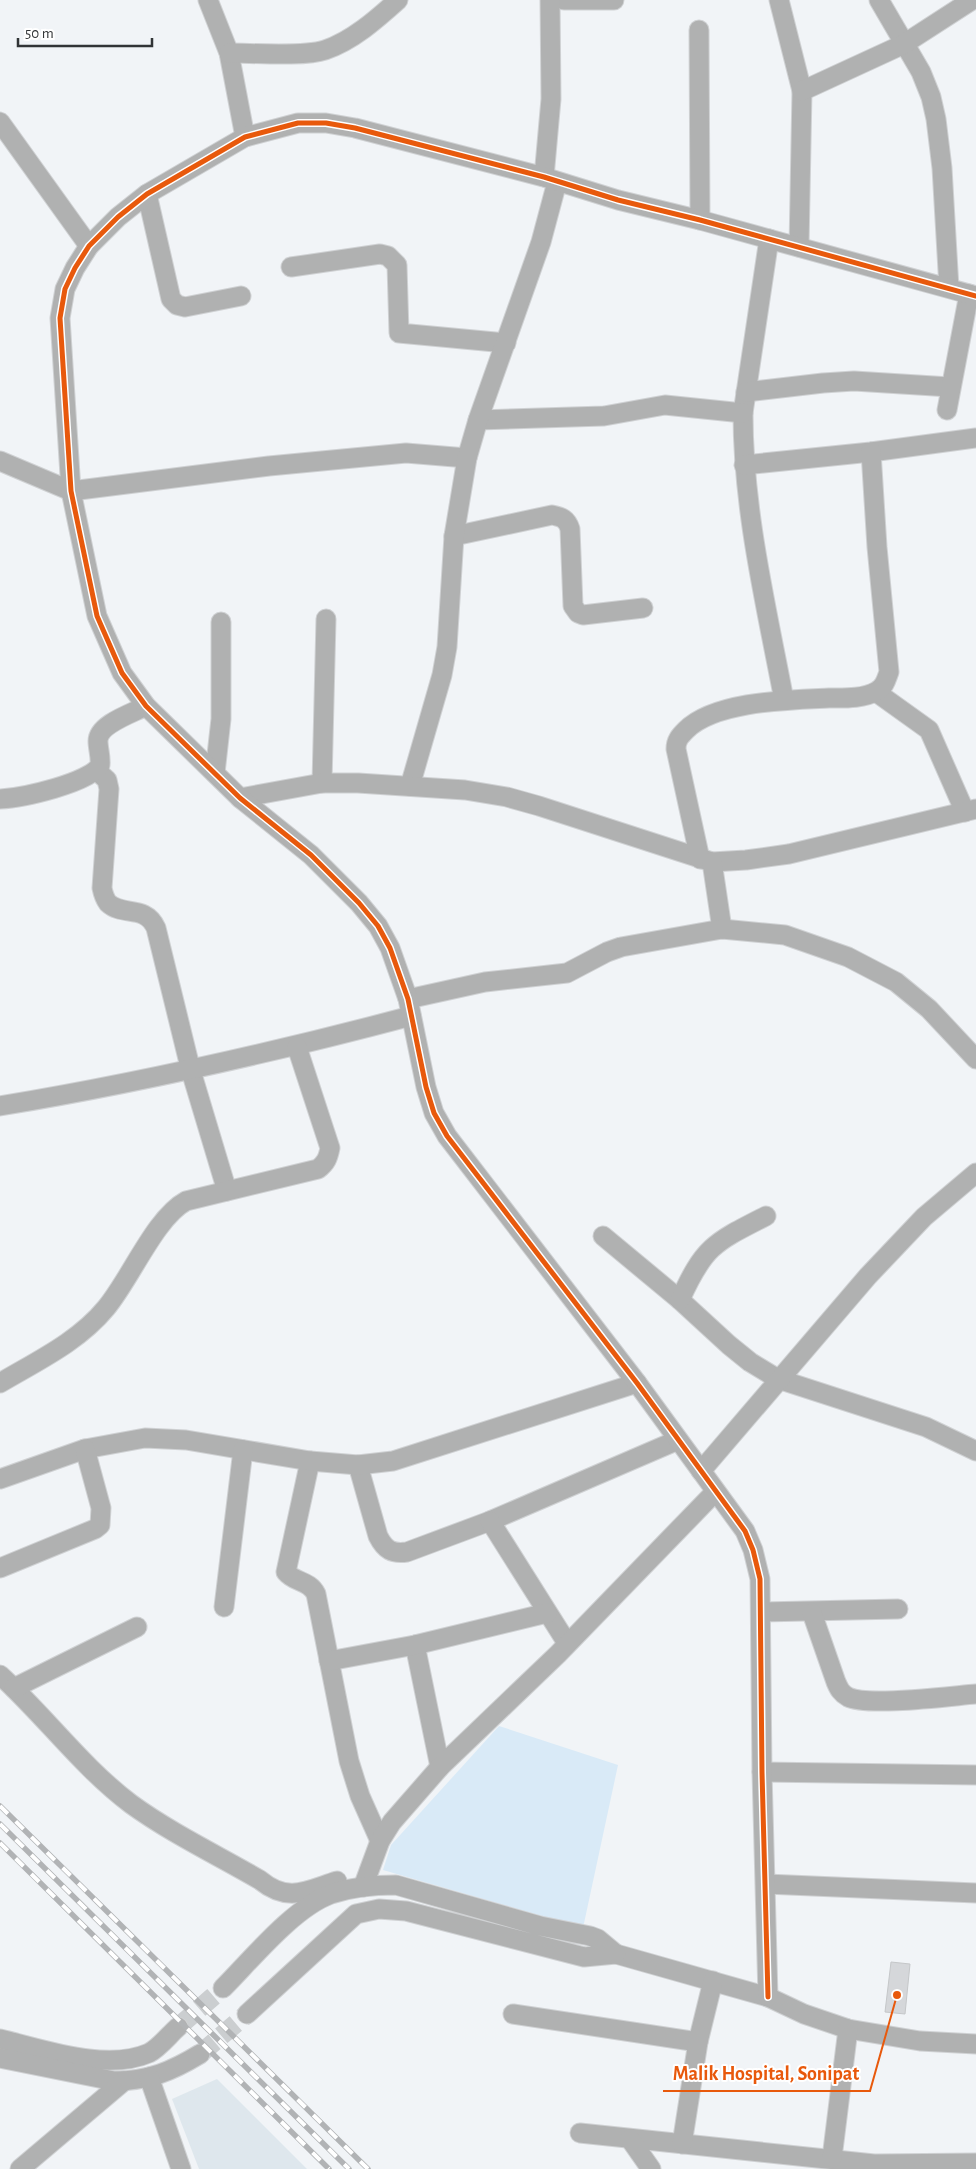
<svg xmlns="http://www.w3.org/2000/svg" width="976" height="2169" viewBox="0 0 976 2169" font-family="'Alegreya Sans',sans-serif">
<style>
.built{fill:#dee7ed}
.green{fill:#d9eaf7}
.building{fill:#d5d7da;stroke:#c5c7c9}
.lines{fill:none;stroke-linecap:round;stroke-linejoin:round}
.minor-tunnel{stroke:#cbced0;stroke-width:19;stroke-dasharray:19 9;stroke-linecap:butt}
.minor-casing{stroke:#cfd1d3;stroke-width:21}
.minor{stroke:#b0b1b1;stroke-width:19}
.rail-casing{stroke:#b1b3b5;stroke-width:5.5}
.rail{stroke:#fff;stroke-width:4;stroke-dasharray:11;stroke-linecap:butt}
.cycleway-casing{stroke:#fff;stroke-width:8}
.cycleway{stroke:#e8590c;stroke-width:5}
.leader{fill:none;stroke:#e8590c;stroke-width:2}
.callout-dot{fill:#e8590c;stroke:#fff;stroke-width:2}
.callout-label{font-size:20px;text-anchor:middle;font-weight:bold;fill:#e8590c;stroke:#fff;stroke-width:4;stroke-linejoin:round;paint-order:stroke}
</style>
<rect width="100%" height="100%" fill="#f1f4f7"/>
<polygon class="built" points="217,2079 307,2169 199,2169 172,2099"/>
<polygon class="green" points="499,1726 618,1765 583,1928 383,1870 391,1845"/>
<polygon class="building" points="891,1962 910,1964 905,2014 885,2012"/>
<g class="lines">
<g class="minor-tunnel">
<polyline points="178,2027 223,1988"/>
<polyline points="200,2054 247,2014"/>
</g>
<defs>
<g id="minor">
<polyline points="208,0 229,53 245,137"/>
<polyline points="564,0 614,0"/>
<polyline points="779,0 802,91 799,247"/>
<polyline points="879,0 921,72 931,97 936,119 942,168 949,288"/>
<polyline points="699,30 700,220"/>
<path d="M 229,53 C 252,53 305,57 325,50 C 352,41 377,19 398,0"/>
<polyline points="802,91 904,44 972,0"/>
<polyline points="0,122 89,246"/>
<polyline points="544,177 551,99 550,0"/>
<polyline points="147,194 171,299 177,305 185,307 241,296"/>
<path d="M 769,239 L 743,413 C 743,510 766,605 784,700"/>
<polyline points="291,267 380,254 388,256 397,265 399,333 506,343"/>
<polyline points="746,392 823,383 854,381 950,387"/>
<polyline points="947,410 969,294"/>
<polyline points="478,420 604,416 665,405 743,413"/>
<polyline points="0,461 71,491 269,466 406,453 467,458"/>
<polyline points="744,465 871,452 976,438"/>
<path d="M 454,536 L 552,515 C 562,517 567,519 570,529 L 573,606 L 578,613 L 583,615 L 643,608"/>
<polyline points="876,692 929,730 965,812"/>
<path d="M 97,771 L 107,780 L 109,789 L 102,888 C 103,893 105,899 108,903 C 123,917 145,904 156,928 L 191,1071 L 227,1191"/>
<polyline points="215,773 221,719 221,622"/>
<polyline points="322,783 326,619"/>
<polyline points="410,786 442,675 447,647 454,536 467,458 478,420 541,242 557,182"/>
<polyline points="240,798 322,783 358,783 465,790 507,797 539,806 712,862 746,860 789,854 976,809"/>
<path d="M 0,799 C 22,798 90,783 100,765 C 101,757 98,749 98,741 C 98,724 133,713 146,706"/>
<path d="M 700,859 L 676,749 C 676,740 680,736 686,730 C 715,701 789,700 829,698 C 844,698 863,699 877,691 C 885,686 886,680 889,672 L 877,547 L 871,452"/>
<polyline points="712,862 722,929"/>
<polyline points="408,999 485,982 567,973 607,952 621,947 722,929 785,935 848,957 896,982 929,1009 976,1059"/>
<path d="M 0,1106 C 139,1083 275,1052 411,1016"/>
<polyline points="603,1236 680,1300 729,1345 750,1362 778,1379 926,1427 976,1451"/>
<path d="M 680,1300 C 704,1246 715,1242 766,1216"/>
<path d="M 0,1383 C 37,1361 78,1342 106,1308 C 131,1278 155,1218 186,1201 L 318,1169 C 326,1163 328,1158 330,1148 L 297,1047"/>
<path d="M 310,1461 L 286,1572 C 295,1583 309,1580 316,1594 L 349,1761 L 360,1796 L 380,1841"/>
<path d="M 358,1465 L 378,1536 C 385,1550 392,1554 407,1552 L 490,1521 L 678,1440"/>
<polyline points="701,1471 868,1276 924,1217 976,1173"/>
<polyline points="0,1479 85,1449 145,1438 186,1440 310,1461 358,1465 393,1461 637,1383"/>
<polyline points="490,1521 567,1643"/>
<polyline points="0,1568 95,1529 100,1525 101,1508 85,1449"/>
<polyline points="224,1607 243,1450"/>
<polyline points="761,1612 898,1609"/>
<path d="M 812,1613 L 836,1682 C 839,1689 841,1693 848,1697 C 868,1707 951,1696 976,1694"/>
<polyline points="415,1645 440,1767"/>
<polyline points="329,1661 415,1645 547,1613"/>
<path d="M 0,1675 C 45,1716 82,1767 131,1804 C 171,1833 217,1855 260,1880 C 288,1903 306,1891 337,1881"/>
<polyline points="14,1688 137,1627"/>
<polyline points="762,1772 976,1775"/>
<polyline points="766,1884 976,1893"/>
<polyline points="363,1887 380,1841 392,1822 440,1767 558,1654 715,1492"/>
<polyline points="616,1954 768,1997 804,2014 848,2029 920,2041 976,2044"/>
<path d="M 223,1988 C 252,1959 293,1908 331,1894 C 352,1887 373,1885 396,1885 L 540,1926 L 590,1936 L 598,1939 L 616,1954 L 584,1957 L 406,1911 L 379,1909 L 356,1914 L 247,2014"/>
<polyline points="768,1997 762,1772 760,1579 753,1550 745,1531 637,1383 447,1136 434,1113 426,1087 408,999 390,948 378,926 359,903 311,855 240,798 146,706 122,673 97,616 71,491 60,318 65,289 75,268 89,246 118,217 147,194 245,137 298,123 326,123 355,128 544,177 618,200 700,220 976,296"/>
<polyline points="513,2014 698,2042"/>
<path d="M 0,2039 C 43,2049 106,2072 149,2053 C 159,2048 169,2035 178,2027"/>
<path d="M 0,2058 L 114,2081 C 149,2081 172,2071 200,2054"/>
<polyline points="149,2077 181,2169"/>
<polyline points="580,2133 874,2164 976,2163"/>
<polyline points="630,2139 651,2169"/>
<polyline points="682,2144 698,2042 713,1981"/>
<polyline points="832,2158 848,2029"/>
<polyline points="20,2169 124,2081"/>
</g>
</defs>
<use href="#minor" class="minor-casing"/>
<use href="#minor" class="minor"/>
<defs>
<g id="rail">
<polyline points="0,1806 368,2169"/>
<polyline points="0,1824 349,2169"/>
<polyline points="0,1843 329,2169"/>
</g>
</defs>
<use href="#rail" class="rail-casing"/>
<use href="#rail" class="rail"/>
<defs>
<polyline id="cycleway" points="768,1997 762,1772 760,1579 753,1550 745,1531 637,1383 447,1136 434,1113 426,1087 408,999 390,948 378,926 359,903 311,855 240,798 146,706 122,673 97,616 71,491 60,318 65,289 75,268 89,246 118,217 147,194 245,137 298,123 326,123 355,128 544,177 618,200 700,220 976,296"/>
</defs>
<use href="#cycleway" class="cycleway-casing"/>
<use href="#cycleway" class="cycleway"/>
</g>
<path class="leader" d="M897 1995L870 2091H663"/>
<circle class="callout-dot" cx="897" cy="1995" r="5"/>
<g class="callout-label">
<text x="766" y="2080">Malik Hospital, Sonipat</text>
</g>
<path d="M18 38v8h134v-8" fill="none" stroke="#313436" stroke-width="2.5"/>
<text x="25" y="38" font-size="15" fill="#313436" stroke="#ffffff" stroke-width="4" paint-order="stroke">50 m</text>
</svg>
